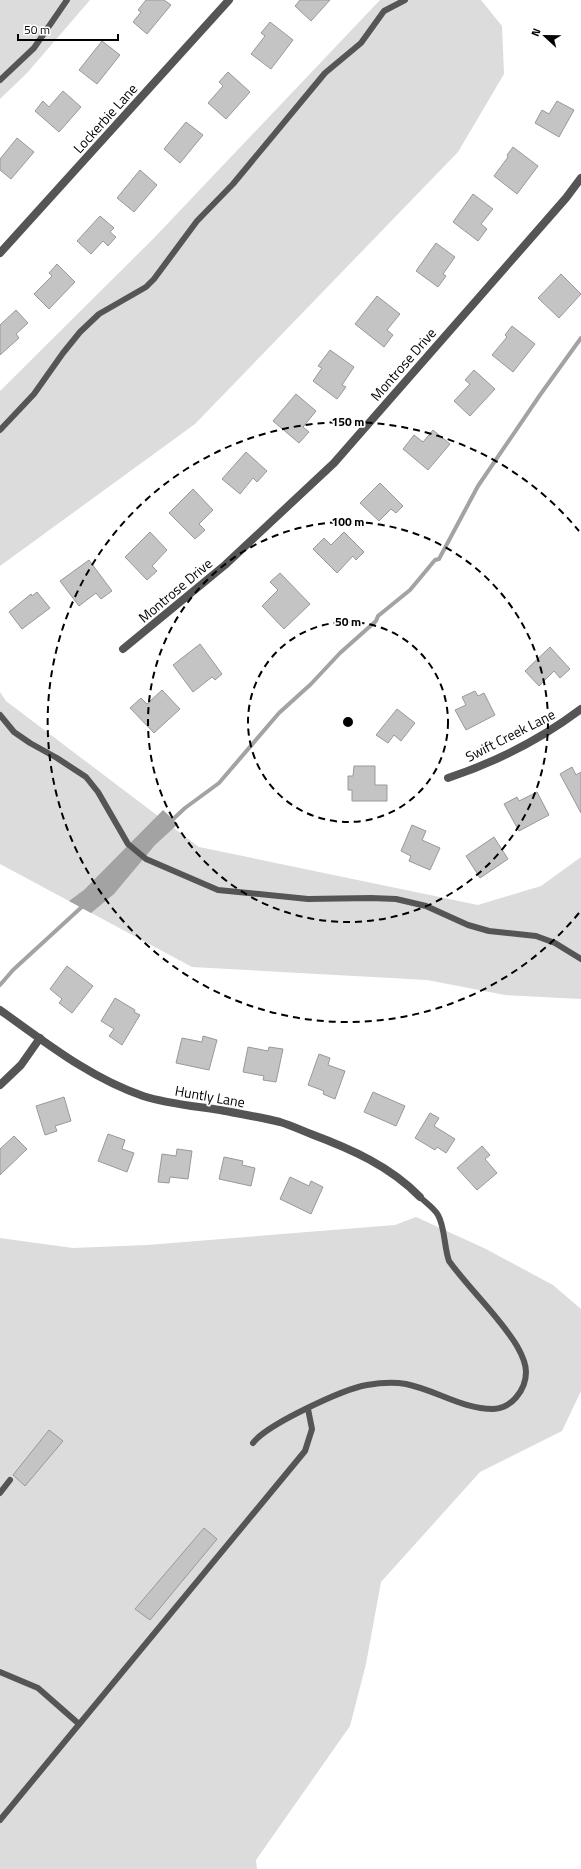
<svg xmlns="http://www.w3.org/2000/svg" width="581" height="1869" viewBox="0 0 581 1869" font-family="'Titillium Web',sans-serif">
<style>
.green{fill:#dcdcdc}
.water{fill:#a3a3a3}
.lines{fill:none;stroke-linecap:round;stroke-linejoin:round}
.stream{stroke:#a3a3a3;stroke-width:4}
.building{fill:#c4c4c4;stroke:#999}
.lane{stroke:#555;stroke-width:6}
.street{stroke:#555;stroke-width:8}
.ring{fill:none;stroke:#000;stroke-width:2;stroke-dasharray:7 5}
.labels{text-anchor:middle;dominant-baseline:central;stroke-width:3.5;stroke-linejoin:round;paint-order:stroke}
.street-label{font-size:14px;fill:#000;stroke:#fff}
.centre{fill:#000;stroke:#fff;stroke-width:2}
.ring-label{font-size:12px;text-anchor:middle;font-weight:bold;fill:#000;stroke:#fff;stroke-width:3.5;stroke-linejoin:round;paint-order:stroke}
</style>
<rect width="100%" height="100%" fill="#fff"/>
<g class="green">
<polygon points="0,0 90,0 27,73 0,99"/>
<polygon points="380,0 481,0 502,26 504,74 458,152 195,424 0,566 0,391 154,238"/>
<polygon points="0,692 6,701 199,847 478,905 541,886 581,857 581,999 505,995 427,980 192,967 0,864"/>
<polygon points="416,1217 486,1249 553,1285 581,1309 581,1391 562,1431 480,1472 381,1582 366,1664 350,1726 256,1860 257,1869 0,1869 0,1238 73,1248 147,1245 395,1225"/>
</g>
<polygon class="water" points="163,810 178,824 155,845 114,894 91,913 69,901 84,890"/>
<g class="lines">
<g class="stream">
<polyline points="170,822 185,808 219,783 279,713 311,684 340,653 376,621 378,616 410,590 435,560 439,559 478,486 540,395 581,338"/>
<polyline points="0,985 13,970 85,904"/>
</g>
</g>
<g class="building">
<polygon points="146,0 164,0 171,5 147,34 133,22 141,12 138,10"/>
<polygon points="300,0 330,0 311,21 295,6"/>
<polygon points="270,22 293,40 271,69 251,54 265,36 261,33"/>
<polygon points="102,41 120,55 97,84 79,70"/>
<polygon points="228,72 250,92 226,119 208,103 223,86 219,82"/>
<polygon points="63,91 81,107 59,132 35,111 43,101 49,107"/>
<polygon points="557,101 574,110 559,137 535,123 542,110 549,114"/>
<polygon points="186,122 203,135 180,163 164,149"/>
<polygon points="17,138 34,152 11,179 0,170 0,159"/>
<polygon points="513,147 538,166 517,194 494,176 508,157 507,155"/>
<polygon points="140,170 157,185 134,212 117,198"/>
<polygon points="473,194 493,209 481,224 487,229 478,241 453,222"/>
<polygon points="100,216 114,228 110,232 116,237 108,246 103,241 91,254 77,241"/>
<polygon points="436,243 455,257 443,274 446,276 438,287 416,271"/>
<polygon points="57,264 75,282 49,309 34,294 52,276 49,273"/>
<polygon points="561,274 581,294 559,318 538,298"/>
<polygon points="377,296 400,314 387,330 393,335 384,347 355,324"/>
<polygon points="16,310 28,323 16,334 19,338 0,355 0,325"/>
<polygon points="512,326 535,344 513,372 492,355 507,337 505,335"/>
<polygon points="330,350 354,367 342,385 346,387 337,399 313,381 322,368 318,366"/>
<polygon points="474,370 495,389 470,416 454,401 470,384 465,380"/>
<polygon points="296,394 316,411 303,427 309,432 299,443 273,421"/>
<polygon points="433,430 450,444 428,470 403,449 414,435 423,442"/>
<polygon points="246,452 267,471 257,482 253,478 240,494 222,479"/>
<polygon points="380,483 403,506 396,513 391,509 379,521 360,503"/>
<polygon points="193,489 213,510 199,524 205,530 195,539 169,513"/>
<polygon points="150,532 167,550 152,566 157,571 147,580 125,557"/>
<polygon points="344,532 364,552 356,560 353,556 337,573 313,549 324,538 331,545"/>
<polygon points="89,560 112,591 101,599 96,593 79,606 60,581"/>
<polygon points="280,573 310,604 284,629 262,606 278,590 270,582"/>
<polygon points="37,592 50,608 22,629 9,612 31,594 32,596"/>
<polygon points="200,644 222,674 215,680 212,677 193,692 173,665"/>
<polygon points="550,647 570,669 560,678 554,671 539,686 525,671"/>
<polygon points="162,690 180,709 154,733 130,708 141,698 147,704"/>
<polygon points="475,691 478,696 484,693 495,715 466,730 455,710 466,705 462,697"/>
<polygon points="397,709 415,723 401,741 394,735 388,743 376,735"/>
<polygon points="354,766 375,766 375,785 387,785 387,801 352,801 352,790 348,790 348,776 353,776"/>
<polygon points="572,767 576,775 581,772 581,813 560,774"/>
<polygon points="537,792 549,815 519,831 504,804 517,797 519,801"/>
<polygon points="412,825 426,831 422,840 440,848 430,870 409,861 411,856 401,851"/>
<polygon points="494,837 508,859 480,878 466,856"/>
<polygon points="67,966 93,986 72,1013 59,1003 62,999 50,989"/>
<polygon points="115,998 135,1010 134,1012 140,1015 122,1045 109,1036 114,1029 101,1021"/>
<polygon points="203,1036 217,1040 209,1070 176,1063 182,1038 202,1042"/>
<polygon points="248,1047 268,1051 269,1047 283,1049 276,1082 263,1080 264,1076 243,1072"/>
<polygon points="319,1054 330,1058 328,1065 345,1071 335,1099 323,1094 324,1091 308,1085"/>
<polygon points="373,1092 405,1106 396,1126 364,1112"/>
<polygon points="64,1097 71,1121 55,1126 57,1131 45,1135 36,1106"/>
<polygon points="430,1113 439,1118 434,1126 455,1139 446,1153 437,1147 435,1150 415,1138"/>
<polygon points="108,1134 125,1140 122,1149 134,1153 127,1172 98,1161"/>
<polygon points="14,1136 27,1149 0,1175 0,1149"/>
<polygon points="482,1146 490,1155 485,1159 497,1173 477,1190 457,1168"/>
<polygon points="177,1149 192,1151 188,1179 170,1177 169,1183 158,1182 162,1154 176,1156"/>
<polygon points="224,1157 243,1161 242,1165 255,1168 251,1186 219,1179"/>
<polygon points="290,1177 309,1186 311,1181 323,1187 311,1214 280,1199"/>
<polygon points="49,1430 63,1441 25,1486 13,1475"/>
<polygon points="204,1528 217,1539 150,1620 135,1609"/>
</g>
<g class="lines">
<g class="lane">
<polyline points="0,80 34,48 67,0"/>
<polyline points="0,430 34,394 63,353 80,332 99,314 146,287 154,279 197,221 233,184 325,73 361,43 384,11 405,0"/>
<polyline points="0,715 14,732 30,743 57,758 86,777 98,792 128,844 146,859 218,890 308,899 371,898 396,899 426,906 468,925 489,931 536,936 555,943 581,959"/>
<path d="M 253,1443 C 266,1425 343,1389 367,1385 C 379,1383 394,1382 406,1384 C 436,1390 462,1409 493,1409 C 511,1409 526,1390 526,1372 C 526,1364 521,1353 517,1346 C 499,1316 470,1290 449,1261 C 444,1247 445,1227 438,1215 C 434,1208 425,1202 420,1197"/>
<polyline points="0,1493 10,1480"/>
<polyline points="0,1672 38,1688 79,1724"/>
<polyline points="0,1820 305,1451 312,1429 308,1409"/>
</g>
<g class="street">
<polyline points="0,253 229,0"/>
<polyline points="123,649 225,565 334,463 566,198 581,178"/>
<path d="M 448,778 C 496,762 540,740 581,709"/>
<path d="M 0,1010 C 45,1042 90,1078 143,1096 C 168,1104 194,1106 220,1110 C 240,1114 260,1117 280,1122 C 290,1125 301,1130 311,1134 C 351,1149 390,1166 420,1197"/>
<polyline points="0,1085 21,1065 40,1038"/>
</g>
</g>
<g class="ring">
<circle cx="348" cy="722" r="100"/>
<circle cx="348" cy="722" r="200"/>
<path d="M579 913A300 300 0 1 1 579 531"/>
</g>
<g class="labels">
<g class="street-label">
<text transform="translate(105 118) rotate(-48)">Lockerbie Lane</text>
<text transform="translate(403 364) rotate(-49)">Montrose Drive</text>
<text transform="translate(175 590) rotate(-40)">Montrose Drive</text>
<text transform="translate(510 735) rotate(-27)">Swift Creek Lane</text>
<text transform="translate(210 1096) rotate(10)">Huntly Lane</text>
</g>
</g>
<circle cx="348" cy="722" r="6" class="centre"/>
<g class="ring-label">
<text x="348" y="426">150 m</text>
<text x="348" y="526">100 m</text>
<text x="348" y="626">50 m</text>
</g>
<g transform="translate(545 36) rotate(292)" stroke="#ffffff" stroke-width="3" paint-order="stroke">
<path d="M0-3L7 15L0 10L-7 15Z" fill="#000000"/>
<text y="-6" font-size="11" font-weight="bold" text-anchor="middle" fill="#000000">N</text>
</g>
<path d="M18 34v6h100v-6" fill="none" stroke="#000000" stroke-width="2"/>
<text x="24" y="34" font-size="12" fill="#000000" stroke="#ffffff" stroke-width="3" paint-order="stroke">50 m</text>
</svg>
